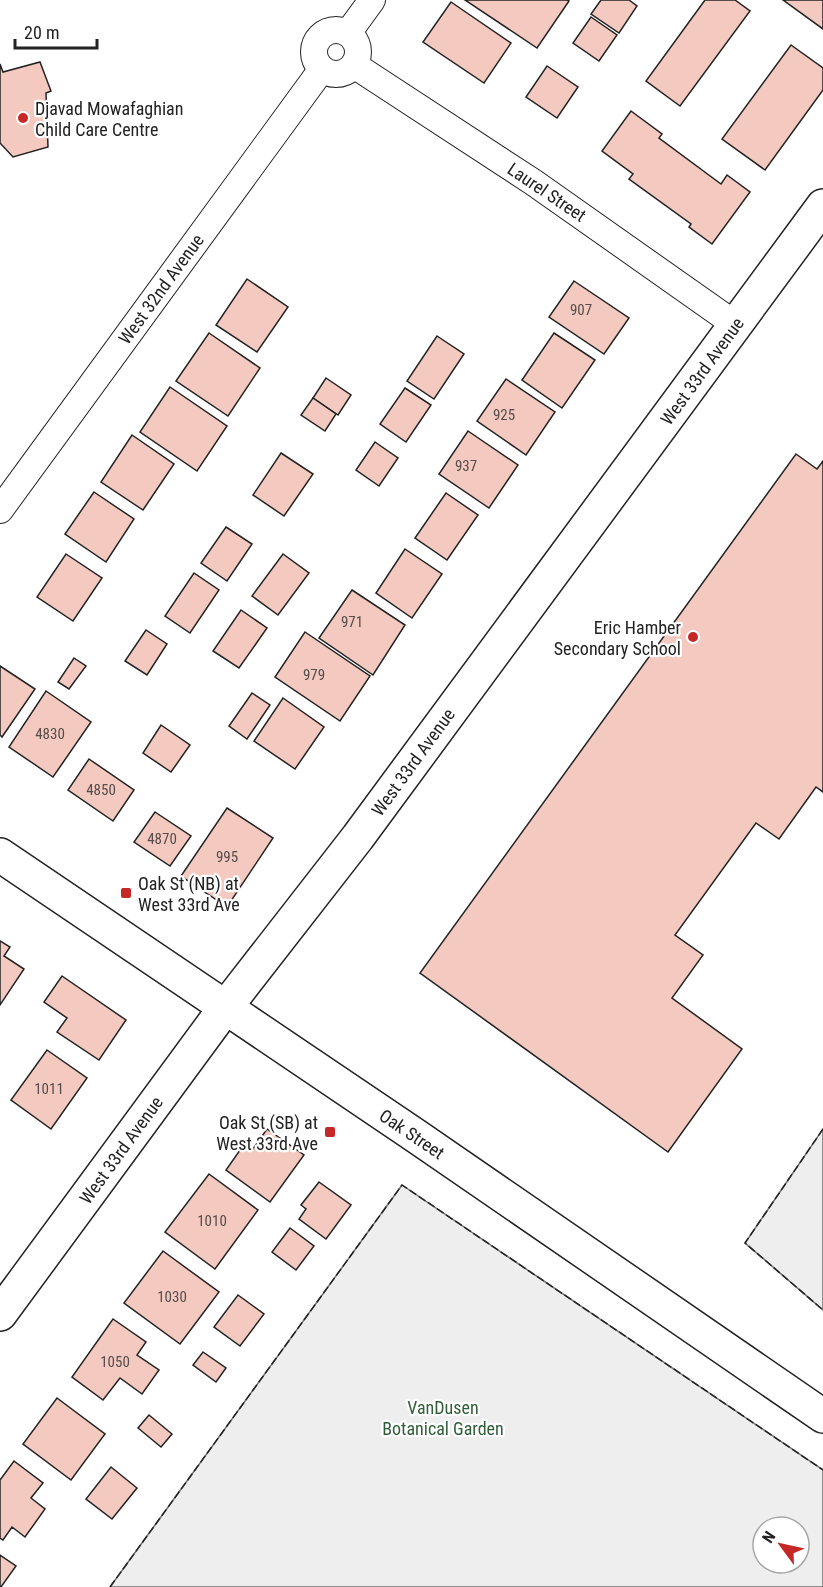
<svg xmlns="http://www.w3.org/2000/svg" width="823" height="1587" viewBox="0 0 823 1587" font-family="'Roboto Condensed',sans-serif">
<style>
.green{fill:#eee;stroke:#6f6f6f;stroke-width:1.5;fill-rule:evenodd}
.building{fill:#f3c9c0;stroke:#222;stroke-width:1.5}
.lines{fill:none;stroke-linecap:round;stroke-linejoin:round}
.street-casing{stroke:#222;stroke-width:28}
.secondary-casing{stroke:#222;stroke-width:36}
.street{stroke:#fff;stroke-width:26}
.secondary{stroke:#fff;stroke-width:33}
.fence{stroke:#222;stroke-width:1.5;stroke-dasharray:8 3;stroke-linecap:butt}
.poi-dot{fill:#c62828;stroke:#fff;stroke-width:2}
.labels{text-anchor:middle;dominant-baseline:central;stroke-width:4.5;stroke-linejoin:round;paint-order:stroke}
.number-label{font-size:15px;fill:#564c4a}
.poi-label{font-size:18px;fill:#222;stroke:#fff;text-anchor:start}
.street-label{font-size:18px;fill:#222;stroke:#fff}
.park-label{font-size:18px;fill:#2f5e38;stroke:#fff}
</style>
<rect width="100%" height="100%" fill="#fff"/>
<g class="green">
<polygon points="823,1129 823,1310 745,1243"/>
<path d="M 402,1185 L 823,1470 L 823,1587 L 110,1587 ZM 763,1527 L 799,1527 L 799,1563 L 763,1563 Z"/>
</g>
<g class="building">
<polygon points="465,0 567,0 569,1 537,48"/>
<polygon points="601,0 629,0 637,6 619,33 591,14"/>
<polygon points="705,0 735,0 750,11 680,106 646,81"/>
<polygon points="783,0 823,0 823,29"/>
<polygon points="451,2 511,43 484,83 423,42"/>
<polygon points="591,17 617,35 599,61 573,43"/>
<polygon points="791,45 823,68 823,90 765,170 722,139"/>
<polygon points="40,62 51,91 46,93 48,147 13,157 0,143 0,64 3,72"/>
<polygon points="547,66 578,87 557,118 526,97"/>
<polygon points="631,111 662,134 659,138 721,184 727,175 750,192 712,244 689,227 691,224 629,179 633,174 602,151"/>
<polygon points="247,279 288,307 257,352 216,325"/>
<polygon points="574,281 629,318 604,354 549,317"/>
<polygon points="209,333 260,368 228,416 176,381"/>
<polygon points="554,333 595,360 562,408 522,380"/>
<polygon points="437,336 464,354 434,399 407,381"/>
<polygon points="326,378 351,395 338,415 313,398"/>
<polygon points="506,379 555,412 526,455 477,421"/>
<polygon points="170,387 227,426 197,471 140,432"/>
<polygon points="405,388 431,405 406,442 380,424"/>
<polygon points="313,398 336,414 325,431 301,415"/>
<polygon points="468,431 518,465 489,508 439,474"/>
<polygon points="132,435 174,464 143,510 101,482"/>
<polygon points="375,442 398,458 379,486 356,470"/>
<polygon points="281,453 313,474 284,516 253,495"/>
<polygon points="796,454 817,469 823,461 823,792 816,787 779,839 756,823 675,935 703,955 672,998 742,1049 668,1152 420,973"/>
<polygon points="94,492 134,519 106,562 65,534"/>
<polygon points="446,493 478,515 447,560 415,538"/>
<polygon points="226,527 252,544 227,581 201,563"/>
<polygon points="405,549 442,574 412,618 376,593"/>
<polygon points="66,554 102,578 73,621 37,597"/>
<polygon points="283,554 309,573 278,615 252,596"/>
<polygon points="194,573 219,590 190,633 165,616"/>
<polygon points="352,590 405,625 373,675 319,638"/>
<polygon points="241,610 267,628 239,668 213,651"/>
<polygon points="146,630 167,644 147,675 125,661"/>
<polygon points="305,632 370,676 340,721 275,677"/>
<polygon points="74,658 86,666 69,689 58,682"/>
<polygon points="0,666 35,689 2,737 0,735"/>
<polygon points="46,691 91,722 53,777 9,747"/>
<polygon points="252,693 270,705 247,739 229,726"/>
<polygon points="283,698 324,727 295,769 254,741"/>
<polygon points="161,725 190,745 171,772 143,753"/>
<polygon points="89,759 134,790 113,821 68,790"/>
<polygon points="227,808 273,838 227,907 181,876"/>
<polygon points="155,812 191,836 170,866 134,842"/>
<polygon points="0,941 10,947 4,956 24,969 0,1005"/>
<polygon points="62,976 126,1020 99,1060 57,1032 67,1018 44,1002"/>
<polygon points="47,1050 87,1078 51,1129 11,1100"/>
<polygon points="267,1129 304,1155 270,1202 226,1170 245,1143 253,1149"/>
<polygon points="209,1174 258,1210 215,1269 165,1232"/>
<polygon points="319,1182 351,1205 326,1239 299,1219 306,1209 301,1205"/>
<polygon points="290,1228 314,1246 296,1270 272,1252"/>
<polygon points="163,1251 219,1292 180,1344 124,1303"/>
<polygon points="238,1295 264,1314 240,1346 214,1327"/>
<polygon points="113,1319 146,1342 137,1355 159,1370 142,1394 120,1378 103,1400 72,1377"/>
<polygon points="203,1352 226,1368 216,1382 193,1365"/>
<polygon points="57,1398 105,1434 71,1480 23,1444"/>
<polygon points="149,1415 172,1434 161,1447 138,1428"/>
<polygon points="14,1461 43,1483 31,1498 45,1509 25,1537 12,1527 3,1540 0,1538 0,1480"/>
<polygon points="111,1467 137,1488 112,1519 86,1499"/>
<polygon points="0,1555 16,1566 1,1587 0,1587"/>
</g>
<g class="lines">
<defs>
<g id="street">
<circle cx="336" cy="52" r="22"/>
<polyline points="348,33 372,0"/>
<polyline points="354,65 533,182 736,325"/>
<polyline points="0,510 322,69"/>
</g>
<g id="secondary">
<polyline points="0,855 416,1136 823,1416"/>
<polyline points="0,1314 225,1008 358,837 823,206"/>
</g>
</defs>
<use href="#street" class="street-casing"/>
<use href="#secondary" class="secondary-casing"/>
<use href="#street" class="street"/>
<use href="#secondary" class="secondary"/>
<g class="fence">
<polyline points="823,1129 745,1243 823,1310"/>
<polyline points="110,1587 402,1185 823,1470"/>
</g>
</g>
<g class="poi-dot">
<circle cx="23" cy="118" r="6"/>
<circle cx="693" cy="637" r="6"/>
<rect x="120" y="887" width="12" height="12" rx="3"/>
<rect x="324" y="1126" width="12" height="12" rx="3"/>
</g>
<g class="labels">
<g class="number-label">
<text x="581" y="310">907</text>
<text x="504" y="415">925</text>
<text x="466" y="466">937</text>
<text x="352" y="622">971</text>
<text x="314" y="675">979</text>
<text x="50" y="734">4830</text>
<text x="101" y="790">4850</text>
<text x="162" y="839">4870</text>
<text x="227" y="857">995</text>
<text x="49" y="1089">1011</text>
<text x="212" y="1221">1010</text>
<text x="172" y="1297">1030</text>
<text x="115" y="1362">1050</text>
</g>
<g class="poi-label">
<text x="35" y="108">Djavad Mowafaghian<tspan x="35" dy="21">Child Care Centre</tspan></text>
<text x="681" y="627" text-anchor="end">Eric Hamber<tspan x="681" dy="21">Secondary School</tspan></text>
<text x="138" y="883">Oak St (NB) at<tspan x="138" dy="21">West 33rd Ave</tspan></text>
<text x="318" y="1122" text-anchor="end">Oak St (SB) at<tspan x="318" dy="21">West 33rd Ave</tspan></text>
</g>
<g class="street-label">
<text transform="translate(547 192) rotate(34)">Laurel Street</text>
<text transform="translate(161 289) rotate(-54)">West 32nd Avenue</text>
<text transform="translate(702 371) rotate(-54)">West 33rd Avenue</text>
<text transform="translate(413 762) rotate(-54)">West 33rd Avenue</text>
<text transform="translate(412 1134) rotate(34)">Oak Street</text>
<text transform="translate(121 1150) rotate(-54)">West 33rd Avenue</text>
</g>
<g class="park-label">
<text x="443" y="1407">VanDusen<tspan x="443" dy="21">Botanical Garden</tspan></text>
</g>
</g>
<g transform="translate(781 1545) rotate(303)"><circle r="28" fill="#ffffff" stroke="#a7a7a7" stroke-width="1.5"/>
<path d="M0-4.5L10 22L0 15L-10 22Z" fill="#c62828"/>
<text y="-9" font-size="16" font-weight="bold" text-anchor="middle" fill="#222222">N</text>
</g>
<path d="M15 39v9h82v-9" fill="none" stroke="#222222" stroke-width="3"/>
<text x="24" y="39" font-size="18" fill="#222222" stroke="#ffffff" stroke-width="4.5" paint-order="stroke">20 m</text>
</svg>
